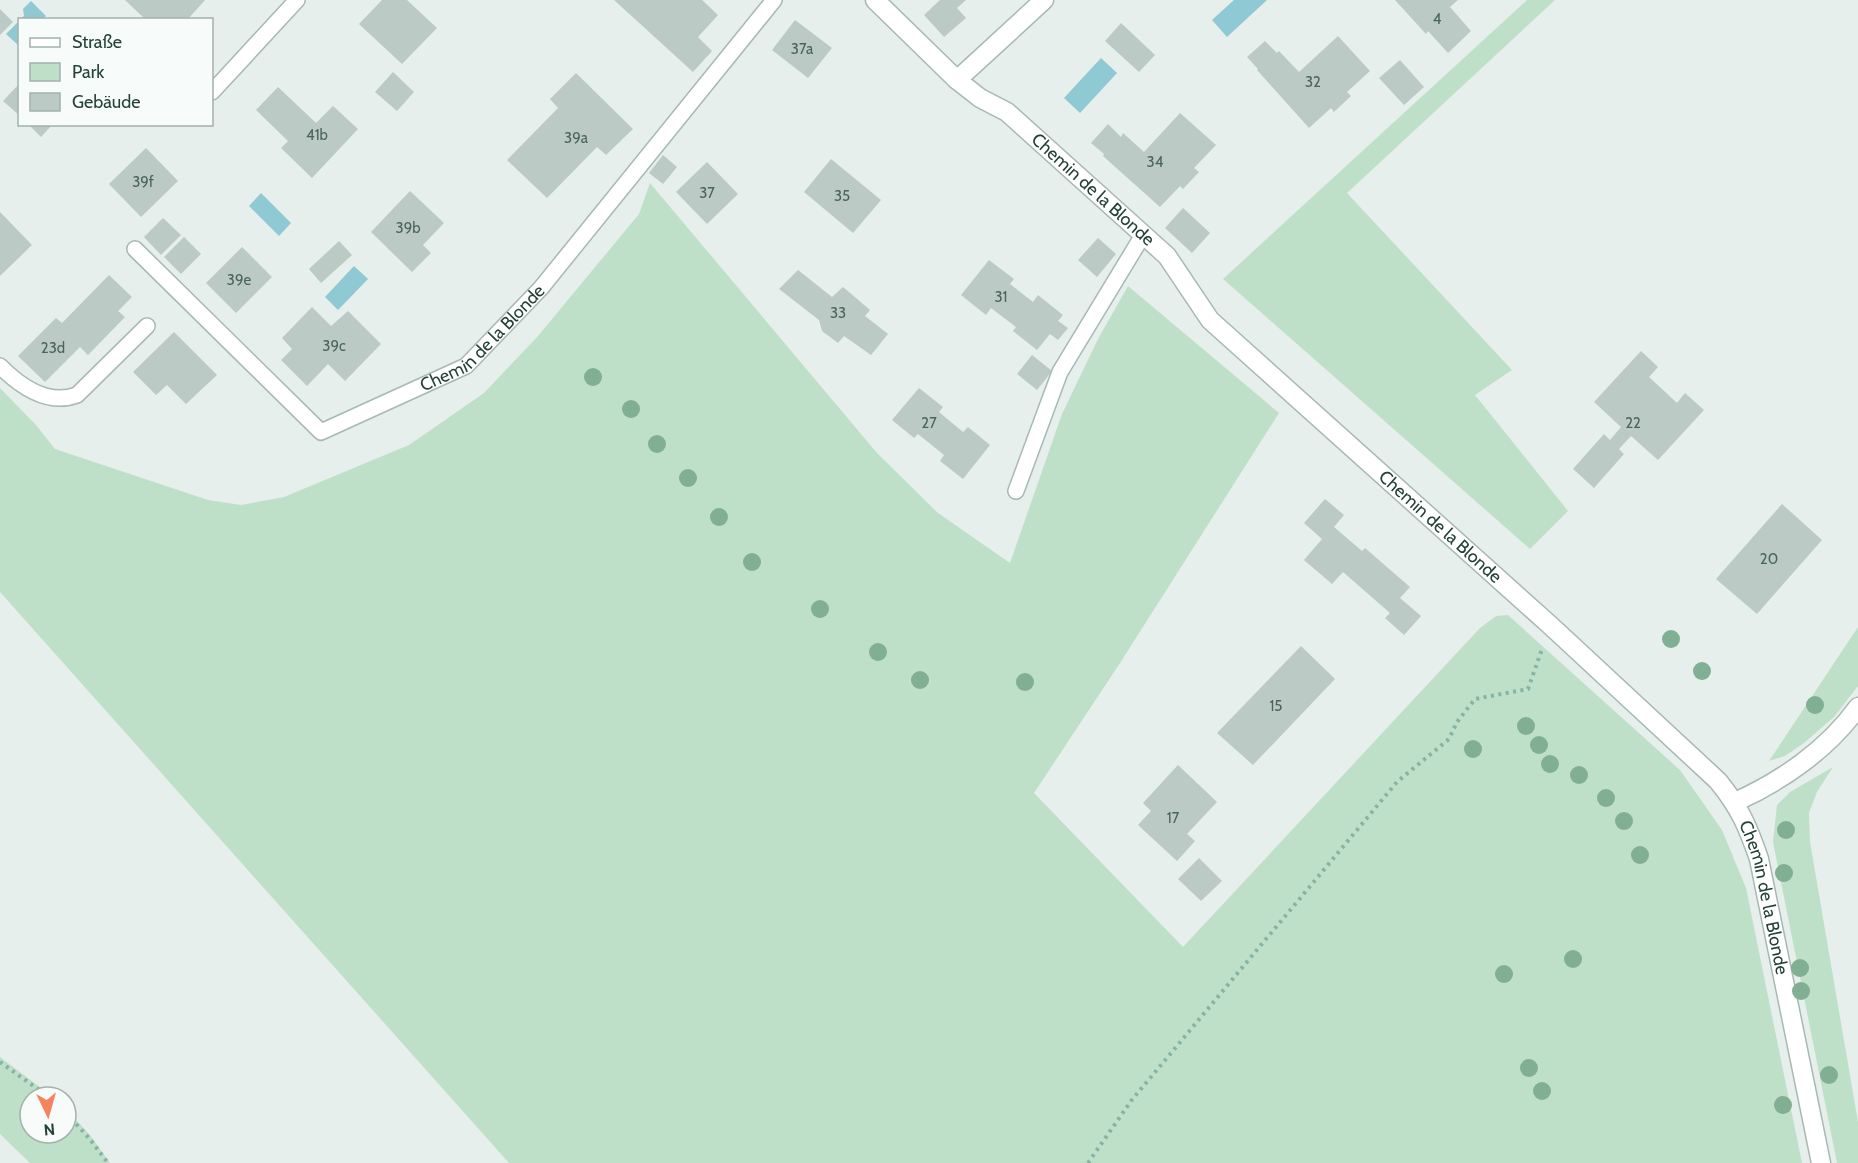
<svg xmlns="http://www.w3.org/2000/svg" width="1858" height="1163" viewBox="0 0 1858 1163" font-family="Cabin,sans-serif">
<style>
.green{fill:#bfe0c8}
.water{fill:#8ec9d4}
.building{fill:#bbcac4}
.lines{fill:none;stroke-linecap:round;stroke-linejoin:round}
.service-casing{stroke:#a8b8b2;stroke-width:18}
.minor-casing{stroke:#a8b8b2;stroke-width:21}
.path{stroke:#86b3a5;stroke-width:4;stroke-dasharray:3 4.5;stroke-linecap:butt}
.service{stroke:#fff;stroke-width:15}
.minor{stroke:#fff;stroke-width:18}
.tree{fill:#80af93}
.labels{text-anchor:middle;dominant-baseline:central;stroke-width:6;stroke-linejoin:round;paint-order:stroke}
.number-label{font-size:15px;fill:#4a645c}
.street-label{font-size:18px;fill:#24423a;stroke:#f7fbf9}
</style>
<rect width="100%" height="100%" fill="#e6efeb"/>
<g class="green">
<polygon points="1527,0 1555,0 1347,193 1512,370 1475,395 1568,511 1530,549 1223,279"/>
<polygon points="650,183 877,453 938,513 1010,563 1062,414 1098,339 1128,286 1279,413 1120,663 1034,793 1183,947 1480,628 1496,616 1508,615 1680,770 1722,830 1746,888 1802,1163 509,1163 0,592 0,388 36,425 55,449 208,500 241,505 284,497 409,445 484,393 538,336 639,214"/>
<polygon points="1858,627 1858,686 1834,717 1804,743 1785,756 1769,761"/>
<polygon points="1833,767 1817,792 1809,813 1810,842 1858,1122 1858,1163 1837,1163 1773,842 1777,805 1790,792"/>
<polygon points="0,1057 53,1097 30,1097 30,1133 66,1133 66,1109 90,1135 110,1163 30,1163 0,1134"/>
</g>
<g class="water">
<polygon points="1234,0 1267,0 1227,37 1212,20"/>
<polygon points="31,1 46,16 43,19 20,19 24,16 23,9"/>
<polygon points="19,21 19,43 18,45 6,34"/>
<polygon points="1101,58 1117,73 1080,113 1064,98"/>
<polygon points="261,193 291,223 279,236 249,206"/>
<polygon points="354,266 368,279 338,310 325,297"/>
</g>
<g class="building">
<polygon points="125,0 205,0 187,20 146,20"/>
<polygon points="382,0 407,0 437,28 402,64 359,24"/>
<polygon points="614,0 702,0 718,15 698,37 712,51 693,72"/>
<polygon points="940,0 966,0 957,8 966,18 944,37 924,15"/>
<polygon points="1395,0 1458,0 1450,7 1471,31 1448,53 1428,31 1426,34"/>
<polygon points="0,9 13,22 0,35"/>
<polygon points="795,20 832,48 808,78 772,50"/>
<polygon points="1121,23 1155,55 1139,72 1105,41"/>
<polygon points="1338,36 1370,71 1347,92 1351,96 1334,112 1331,108 1309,128 1257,70 1258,69 1247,57 1265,41 1277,53 1279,51 1299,72"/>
<polygon points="1400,60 1424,87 1404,105 1379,78"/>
<polygon points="393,72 414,92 397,111 375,92"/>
<polygon points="576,73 633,129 606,155 597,147 547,198 507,160 558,108 550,99"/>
<polygon points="20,83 20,116 3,101"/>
<polygon points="278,87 316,123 333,106 358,129 312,178 281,148 288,141 256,110"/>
<polygon points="1180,113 1216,145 1194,168 1199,172 1183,189 1180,186 1160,207 1103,156 1104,154 1091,143 1108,124 1121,137 1123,133 1144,152"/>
<polygon points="28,124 53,124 41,137"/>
<polygon points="146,148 178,181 141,217 109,184"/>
<polygon points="663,155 677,167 663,184 649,173"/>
<polygon points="831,159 881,200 853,233 804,192"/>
<polygon points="707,162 738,194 707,224 676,192"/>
<polygon points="410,191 444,223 423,245 431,253 412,272 371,232"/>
<polygon points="1183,208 1210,233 1192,253 1165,228"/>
<polygon points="0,212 32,245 0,276"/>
<polygon points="163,218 181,235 161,255 144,237"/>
<polygon points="184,237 201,254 181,274 164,257"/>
<polygon points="1098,238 1116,254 1097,277 1078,260"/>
<polygon points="339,241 352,255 321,283 309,269"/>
<polygon points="242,247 272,277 236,313 206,283"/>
<polygon points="989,260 1014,279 1010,284 1033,302 1038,295 1063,315 1058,321 1068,328 1058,340 1050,334 1037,350 1013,331 1016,327 991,308 986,315 961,295"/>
<polygon points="798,270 832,297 843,287 870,310 865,316 888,334 871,355 844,336 838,343 822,331 819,320 779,289"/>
<polygon points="109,275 132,297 118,311 125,317 88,355 80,347 45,382 18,356 56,318 62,323"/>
<polygon points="312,307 331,326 348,311 381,344 345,381 328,364 307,386 281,360 292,349 282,338"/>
<polygon points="174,332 217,375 186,404 167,385 156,395 133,372"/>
<polygon points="1641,351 1658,367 1649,377 1677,403 1685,393 1704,410 1658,460 1631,436 1619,449 1624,454 1594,488 1573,469 1604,434 1610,440 1621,427 1594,402"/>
<polygon points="1032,355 1052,371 1037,390 1017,374"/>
<polygon points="919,388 943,407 939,412 963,432 968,427 990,445 963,479 940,461 944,455 918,434 914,438 892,420"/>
<polygon points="1325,499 1344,515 1334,527 1362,551 1365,548 1410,587 1400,598 1421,616 1404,635 1385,618 1390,613 1343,572 1332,584 1304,560 1322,539 1304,523"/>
<polygon points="1782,504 1822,540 1757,614 1716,579"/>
<polygon points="1301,646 1335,679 1253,765 1217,733"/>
<polygon points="1178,765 1217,802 1187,834 1195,841 1177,861 1138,825 1151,811 1143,803"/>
<polygon points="1199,858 1222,881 1201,901 1178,879"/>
</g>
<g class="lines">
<defs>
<g id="service">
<polyline points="212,92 297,0"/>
<path id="s1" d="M 135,249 L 321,432 L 466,366 L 541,288 L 774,0"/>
<path d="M 0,366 C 20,386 47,406 77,395 L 147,326"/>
<polyline points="1016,491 1060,372 1143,235"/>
</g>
<g id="minor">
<path id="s2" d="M 875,0 L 957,80 L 980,98 L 1007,112 L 1167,256 L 1210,320 L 1551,626 L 1718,781 C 1740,808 1748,827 1759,859 L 1821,1163"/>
<polyline points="957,80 1044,0"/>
<path d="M 1735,802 C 1782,781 1828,749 1858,707"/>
</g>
</defs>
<use href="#service" class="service-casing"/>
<use href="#minor" class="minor-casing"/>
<g class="path">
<polyline points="0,1062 49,1097"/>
<polyline points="66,1113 89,1138 108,1163"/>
<polyline points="1088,1163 1131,1101 1397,782 1449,739 1457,722 1475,699 1528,689 1542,649"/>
</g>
<use href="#service" class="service"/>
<use href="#minor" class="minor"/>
</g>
<g class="tree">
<circle cx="593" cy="377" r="9"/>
<circle cx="631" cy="409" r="9"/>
<circle cx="657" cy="444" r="9"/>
<circle cx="688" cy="478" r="9"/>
<circle cx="719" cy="517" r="9"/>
<circle cx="752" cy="562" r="9"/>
<circle cx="820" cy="609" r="9"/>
<circle cx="1671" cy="639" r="9"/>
<circle cx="878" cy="652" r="9"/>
<circle cx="1702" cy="671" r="9"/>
<circle cx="920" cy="680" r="9"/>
<circle cx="1025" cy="682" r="9"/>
<circle cx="1815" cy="705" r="9"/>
<circle cx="1526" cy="726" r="9"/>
<circle cx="1539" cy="745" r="9"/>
<circle cx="1473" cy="749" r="9"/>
<circle cx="1550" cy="764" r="9"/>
<circle cx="1579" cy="775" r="9"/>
<circle cx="1606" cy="798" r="9"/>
<circle cx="1624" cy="821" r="9"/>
<circle cx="1786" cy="830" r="9"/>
<circle cx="1640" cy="855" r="9"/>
<circle cx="1784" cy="873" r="9"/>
<circle cx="1573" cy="959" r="9"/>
<circle cx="1800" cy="968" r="9"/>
<circle cx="1504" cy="974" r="9"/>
<circle cx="1801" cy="991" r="9"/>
<circle cx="1529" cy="1068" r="9"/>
<circle cx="1829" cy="1075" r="9"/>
<circle cx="1542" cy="1091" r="9"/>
<circle cx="1783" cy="1105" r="9"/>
</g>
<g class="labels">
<g class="number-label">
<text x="1437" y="19">4</text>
<text x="802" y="49">37a</text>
<text x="1313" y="82">32</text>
<text x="317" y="135">41b</text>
<text x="576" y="138">39a</text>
<text x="1155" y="162">34</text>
<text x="143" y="182">39f</text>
<text x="707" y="193">37</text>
<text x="842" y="196">35</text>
<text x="408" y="228">39b</text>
<text x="239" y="280">39e</text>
<text x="1001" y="297">31</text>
<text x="838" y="313">33</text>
<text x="334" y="346">39c</text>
<text x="53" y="348">23d</text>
<text x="929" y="423">27</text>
<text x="1633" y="423">22</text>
<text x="1769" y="559">20</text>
<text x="1276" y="706">15</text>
<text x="1173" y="818">17</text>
</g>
<g class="street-label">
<text stroke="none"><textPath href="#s2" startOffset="290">Chemin de la Blonde</textPath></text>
<text stroke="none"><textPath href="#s1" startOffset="450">Chemin de la Blonde</textPath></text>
<text stroke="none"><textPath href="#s2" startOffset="776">Chemin de la Blonde</textPath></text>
<text stroke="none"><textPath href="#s2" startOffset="1280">Chemin de la Blonde</textPath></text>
</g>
</g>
<rect x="18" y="18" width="195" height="108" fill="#f7fbf9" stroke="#a3b1ad" stroke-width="1.5"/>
<rect x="30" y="38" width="30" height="9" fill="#ffffff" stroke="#a3b1ad" stroke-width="1.5"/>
<text x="72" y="48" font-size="18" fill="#24423a">Straße</text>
<rect x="30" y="63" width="30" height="18" fill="#bfe0c8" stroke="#a3b1ad" stroke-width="1.5"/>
<text x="72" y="78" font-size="18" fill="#24423a">Park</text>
<rect x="30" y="93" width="30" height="18" fill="#bbcac4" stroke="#a3b1ad" stroke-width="1.5"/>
<text x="72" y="108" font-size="18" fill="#24423a">Gebäude</text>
<g transform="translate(48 1115) rotate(175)"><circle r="28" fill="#f7fbf9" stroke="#a3b1ad" stroke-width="1.5"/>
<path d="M0-4.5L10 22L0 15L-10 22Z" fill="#f4845f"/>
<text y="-9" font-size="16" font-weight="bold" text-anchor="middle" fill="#24423a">N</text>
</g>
</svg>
